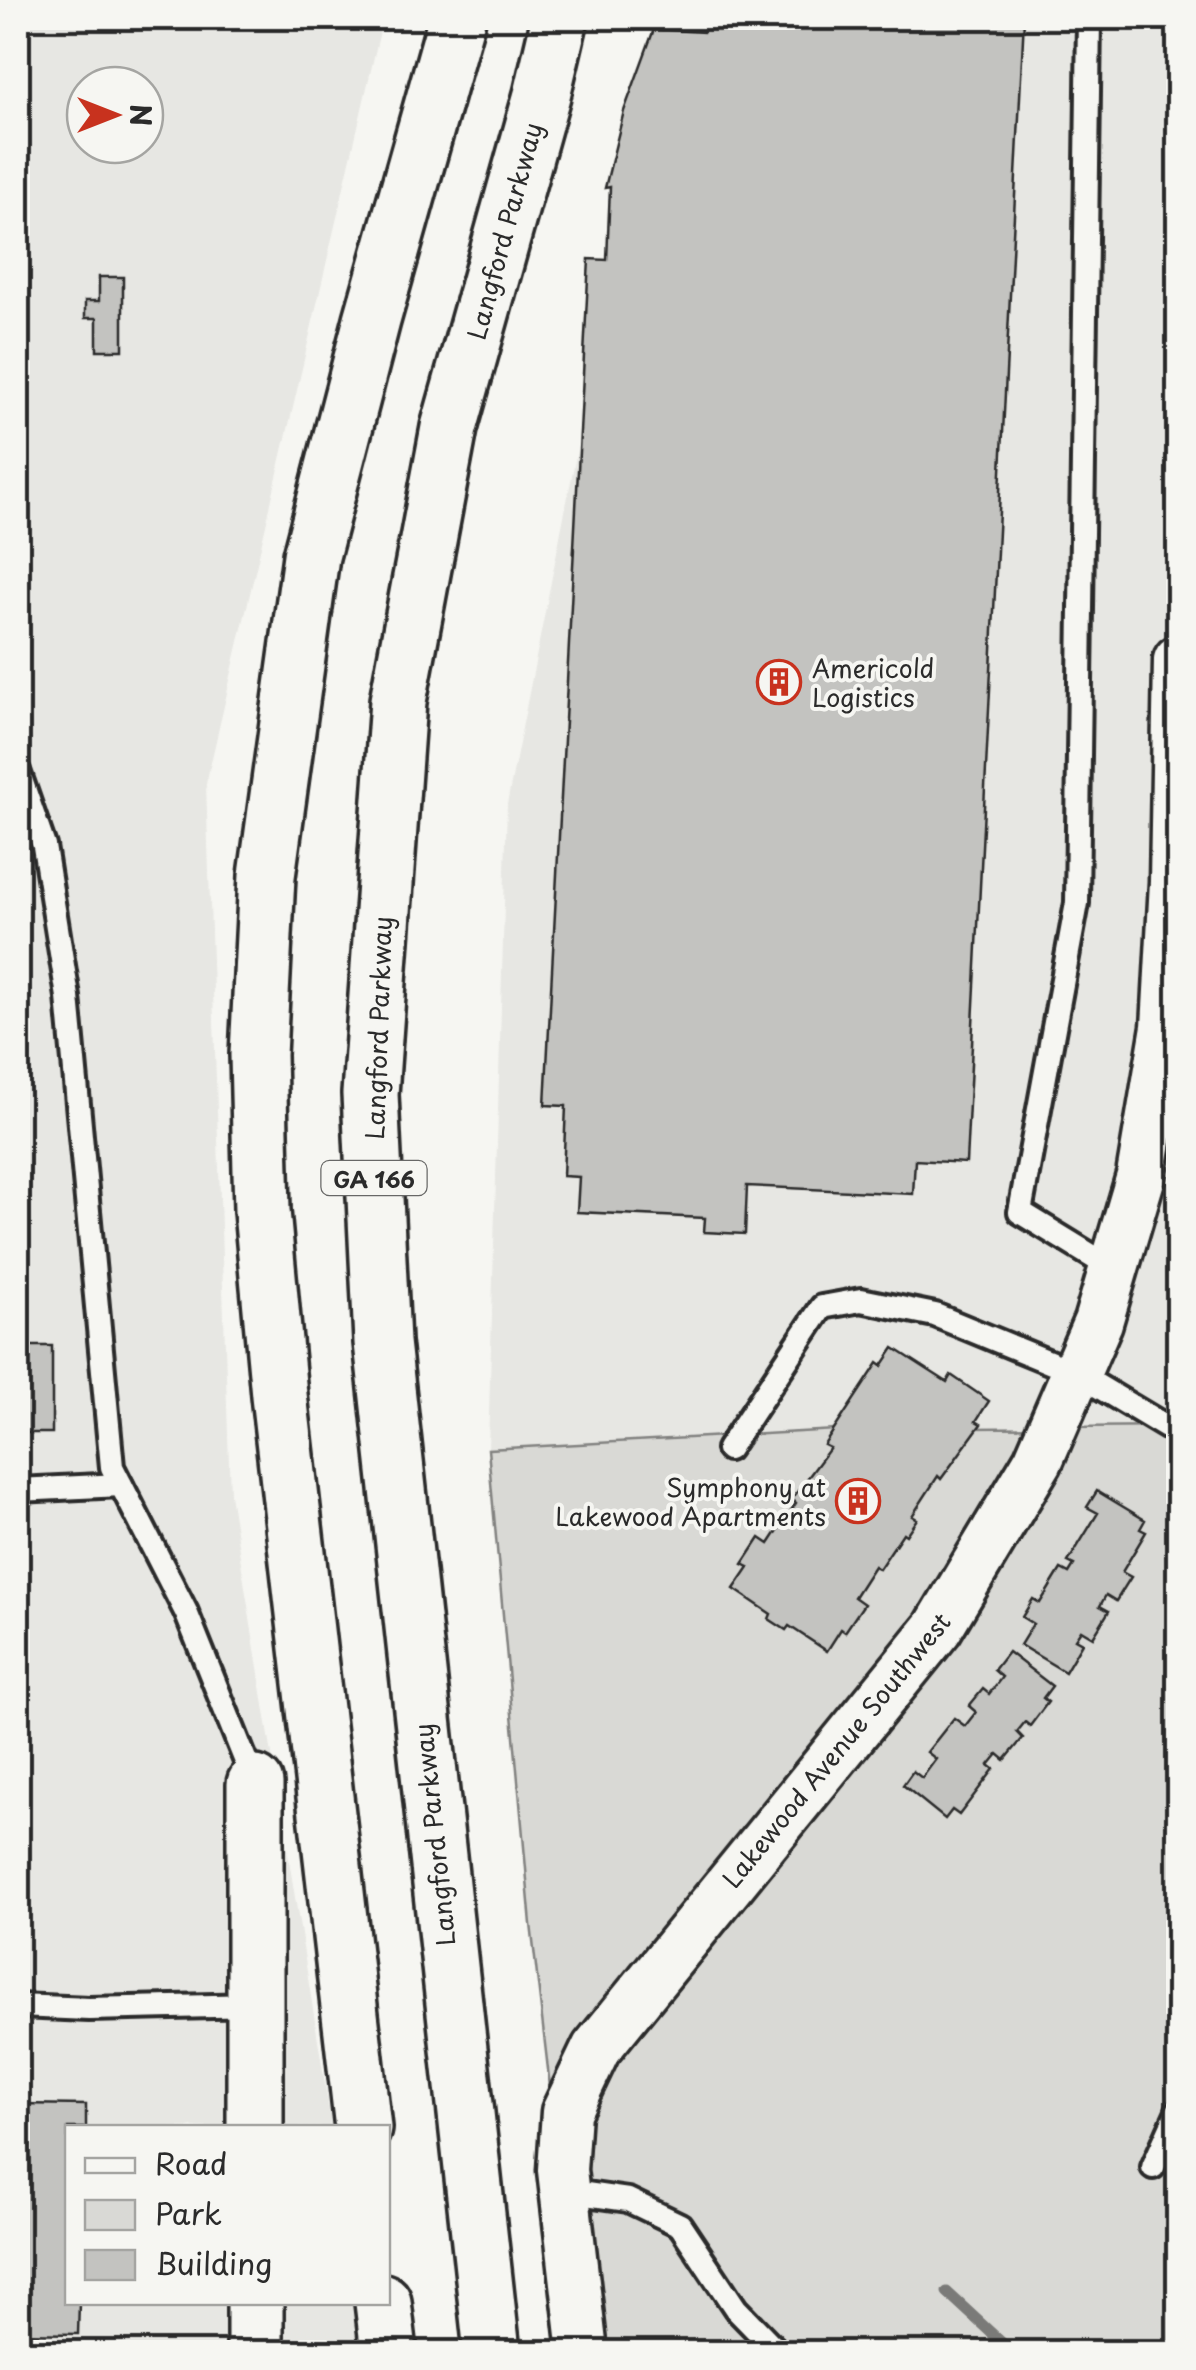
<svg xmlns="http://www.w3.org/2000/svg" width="1196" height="2370" viewBox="0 0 1196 2370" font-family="'Playpen Sans',sans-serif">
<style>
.built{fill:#e7e7e3;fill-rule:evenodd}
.green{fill:#d9d9d5;stroke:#828280;stroke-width:2.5}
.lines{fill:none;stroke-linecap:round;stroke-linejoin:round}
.stream{stroke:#7a7a78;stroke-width:11}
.building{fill:#c3c3c0;stroke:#2b2b2b;stroke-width:2.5}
.service-casing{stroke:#2b2b2b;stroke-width:30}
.minor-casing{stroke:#2b2b2b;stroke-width:55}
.tertiary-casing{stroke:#2b2b2b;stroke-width:62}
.motorway-casing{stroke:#2b2b2b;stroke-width:62}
.path{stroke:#2b2b2b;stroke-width:6;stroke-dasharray:8 8;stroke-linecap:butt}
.service{stroke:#f6f6f2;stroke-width:22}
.minor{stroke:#f6f6f2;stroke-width:48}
.tertiary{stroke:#f6f6f2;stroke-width:55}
.motorway{stroke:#f6f6f2;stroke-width:55}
.labels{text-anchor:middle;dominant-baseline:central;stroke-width:8;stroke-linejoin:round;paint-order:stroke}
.shield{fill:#f6f6f2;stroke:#686867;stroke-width:2.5}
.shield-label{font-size:22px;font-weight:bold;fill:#2b2b2b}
.street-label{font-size:25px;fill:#2b2b2b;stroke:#f6f6f2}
.poi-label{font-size:25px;fill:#2b2b2b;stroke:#f6f6f2;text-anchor:start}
</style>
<rect width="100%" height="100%" fill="#f6f6f2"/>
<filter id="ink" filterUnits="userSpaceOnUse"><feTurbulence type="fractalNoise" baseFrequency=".01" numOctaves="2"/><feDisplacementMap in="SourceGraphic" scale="20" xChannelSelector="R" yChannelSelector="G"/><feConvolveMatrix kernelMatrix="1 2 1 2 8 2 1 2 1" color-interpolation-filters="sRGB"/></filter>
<g filter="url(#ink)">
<g class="built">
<path d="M 18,18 L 383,18 L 206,784 L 230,1494 L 332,2127 L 68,2128 L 68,2302 L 361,2303 L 369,2352 L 18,2352 ZM 85,85 L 145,85 L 145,145 L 85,145 Z"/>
<polygon points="699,18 1178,18 1178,1426 854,1429 488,1449 507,804 614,264"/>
</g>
<polygon class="green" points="1178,1426 1178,2352 581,2352 531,1924 488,1449 854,1429"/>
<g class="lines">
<polyline class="stream" points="947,2292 1012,2352"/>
</g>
<g class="building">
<polygon points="704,18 1024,18 966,1163 915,1160 913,1194 747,1186 745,1234 704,1232 705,1218 577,1212 579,1177 563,1176 566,1106 545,1105 589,259 607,260 610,187 605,188 624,111 654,29 703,32"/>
<polygon points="99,277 123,277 123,350 97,350 97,318 85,318 85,301 99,301"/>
<polygon points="18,1163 18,1346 52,1346 52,1433 18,1433"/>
<polygon points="894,1348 947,1382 951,1375 989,1401 976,1421 981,1424 941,1479 938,1476 912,1516 917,1519 906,1535 903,1533 879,1569 874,1566 854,1597 864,1604 845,1632 841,1629 827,1651 789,1626 786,1630 769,1619 771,1614 734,1589 749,1567 743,1564 760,1538 769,1544 796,1503 792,1499 830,1448 824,1445 878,1363 882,1366"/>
<polygon points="1097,1491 1145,1520 1140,1529 1146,1532 1122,1572 1131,1577 1116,1601 1106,1595 1100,1606 1109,1611 1093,1637 1081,1630 1075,1639 1082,1643 1065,1672 1020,1645 1033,1624 1022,1617 1033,1599 1040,1603 1061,1569 1069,1573 1074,1565 1068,1562 1098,1513 1087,1507"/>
<polygon points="1008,1652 1052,1686 1043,1698 1048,1702 1030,1726 1025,1722 1017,1732 1023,1738 1005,1760 998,1754 989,1765 994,1769 959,1815 952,1810 945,1819 903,1785 913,1771 922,1778 936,1759 927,1752 954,1718 965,1726 976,1712 969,1706 983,1689 989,1694 1002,1677 994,1670"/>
<polygon points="18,2104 86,2105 86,2128 68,2128 68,2302 79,2302 78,2334 18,2333"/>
</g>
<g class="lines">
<defs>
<g id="service">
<polyline points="1089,18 1077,903 1020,1212 1113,1269"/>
<polyline points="18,771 44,846 68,997 112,1467 186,1612 255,1784"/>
<polyline points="728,1449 822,1307 861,1300 935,1315 1076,1373 1178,1434"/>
<polyline points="18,1490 121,1485"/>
<polyline points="18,2006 89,2009 255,2005"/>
<polyline points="1153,2167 1178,2111"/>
<polyline points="565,2191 628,2200 680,2225 736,2309 778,2352"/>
</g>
<polyline id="minor" points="583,2352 562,2170 566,2112 596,2049 938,1628 1038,1461 1098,1322 1141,1176 1166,1027 1174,882 1178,660"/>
<g id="tertiary">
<polyline points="255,2128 255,1784"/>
<polyline points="255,2352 255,2302"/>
</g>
<g id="motorway">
<polyline points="363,2128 279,1395 262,1211 258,1055 267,876 311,556 372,320 457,18"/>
<polyline points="383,2302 389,2352"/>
<polyline points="492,2352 382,1342 370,1094 398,701 449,428 542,95 560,18"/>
</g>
</defs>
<use href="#service" class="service-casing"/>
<use href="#minor" class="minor-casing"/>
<use href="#tertiary" class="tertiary-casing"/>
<use href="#motorway" class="motorway-casing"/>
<polyline class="path" points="672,2346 704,2342"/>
<use href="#service" class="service"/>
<use href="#minor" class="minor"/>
<use href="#tertiary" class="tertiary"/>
<use href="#motorway" class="motorway"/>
</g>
</g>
<defs>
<symbol id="building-ring" viewBox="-11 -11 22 22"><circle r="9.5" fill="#f6f6f2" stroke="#c8321e" stroke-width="1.5"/><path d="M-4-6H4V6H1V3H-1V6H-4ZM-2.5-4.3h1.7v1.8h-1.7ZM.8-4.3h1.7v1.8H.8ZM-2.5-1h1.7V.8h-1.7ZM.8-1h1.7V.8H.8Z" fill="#c8321e"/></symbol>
</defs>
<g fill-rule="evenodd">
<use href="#building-ring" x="754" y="657" width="50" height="50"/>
<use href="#building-ring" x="833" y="1476" width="50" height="50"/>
</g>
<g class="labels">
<rect class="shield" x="321.5" y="1161" width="105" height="34" rx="8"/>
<g class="shield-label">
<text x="374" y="1178">GA 166</text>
</g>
<g class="street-label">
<text transform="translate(504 231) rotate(-75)">Langford Parkway</text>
<text transform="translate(378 1028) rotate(-88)">Langford Parkway</text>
<text transform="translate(836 1750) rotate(-51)">Lakewood Avenue Southwest</text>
<text transform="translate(434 1835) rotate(-96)">Langford Parkway</text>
</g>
<g class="poi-label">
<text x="812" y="668">Americold<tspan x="812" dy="29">Logistics</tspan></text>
<text x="826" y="1487" text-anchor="end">Symphony at<tspan x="826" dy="29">Lakewood Apartments</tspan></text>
</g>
</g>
<rect width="1196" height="2370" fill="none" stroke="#f6f6f2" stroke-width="60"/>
<rect x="30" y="30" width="1136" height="2310" fill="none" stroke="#2b2b2b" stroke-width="4" filter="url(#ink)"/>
<rect x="65" y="2125" width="325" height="180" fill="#f6f6f2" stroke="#a5a5a2" stroke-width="2.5"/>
<rect x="85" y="2158" width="50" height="15" fill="#f6f6f2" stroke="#a5a5a2" stroke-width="2.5"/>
<text x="155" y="2175" font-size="30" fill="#2b2b2b">Road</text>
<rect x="85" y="2200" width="50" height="30" fill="#d9d9d5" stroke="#a5a5a2" stroke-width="2.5"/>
<text x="155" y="2225" font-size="30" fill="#2b2b2b">Park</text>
<rect x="85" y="2250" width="50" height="30" fill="#c3c3c0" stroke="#a5a5a2" stroke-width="2.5"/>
<text x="155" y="2275" font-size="30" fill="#2b2b2b">Building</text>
<g transform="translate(115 115) rotate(90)"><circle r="48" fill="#f6f6f2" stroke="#a5a5a2" stroke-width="2.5"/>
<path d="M0-8L18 38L0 25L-18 38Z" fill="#c8321e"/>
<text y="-15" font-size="28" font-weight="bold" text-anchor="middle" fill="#2b2b2b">N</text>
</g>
</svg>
